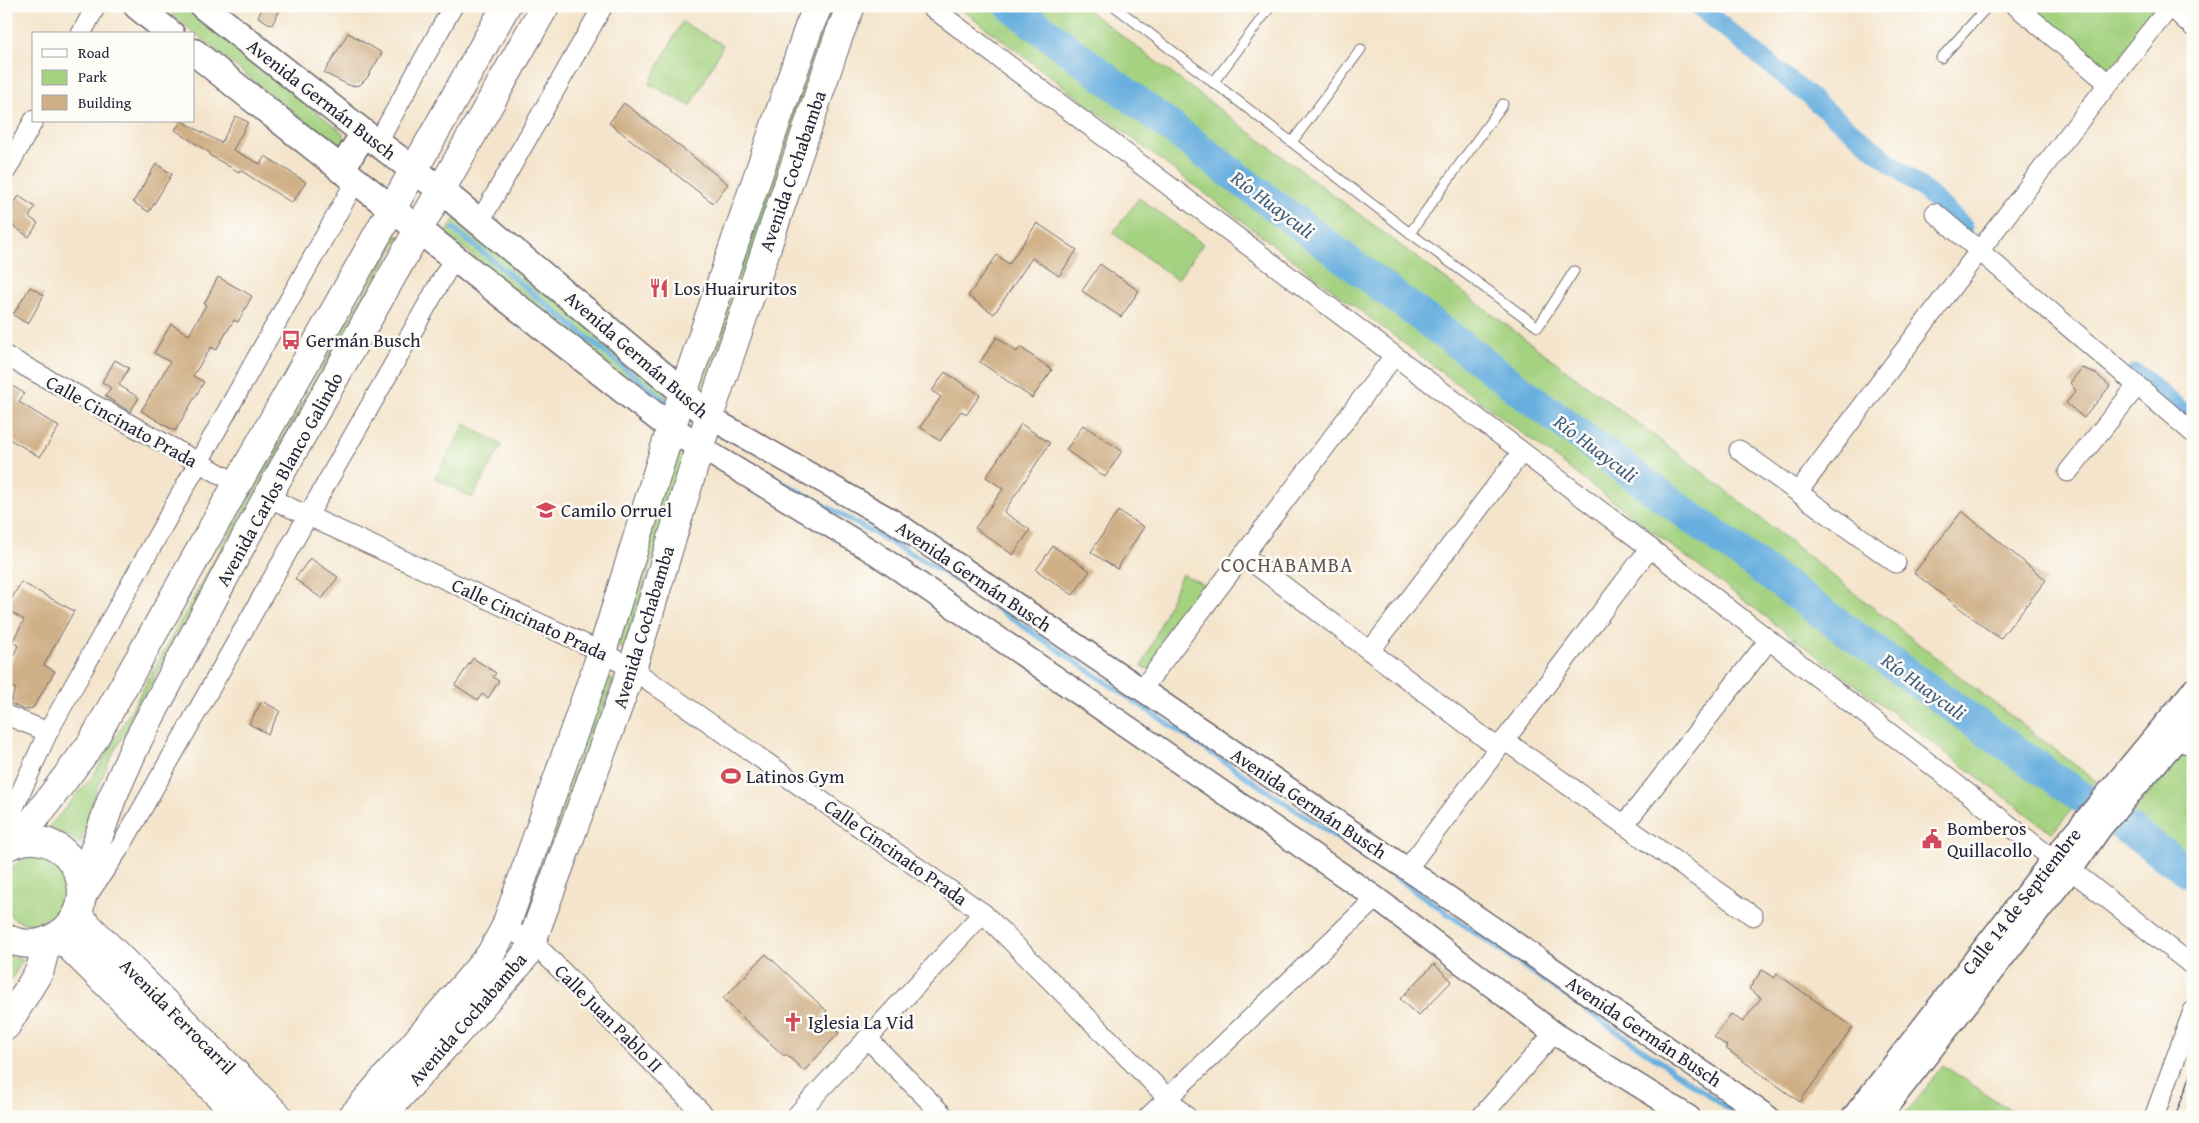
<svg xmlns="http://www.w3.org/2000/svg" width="2199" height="1123" viewBox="0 0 2199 1123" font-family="'Gentium Book Plus',serif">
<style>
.green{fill:#a4d280;stroke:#637a5e}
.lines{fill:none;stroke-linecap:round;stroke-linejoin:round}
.stream{stroke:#67afdf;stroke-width:5.5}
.canal{stroke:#67afdf;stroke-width:19}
.river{stroke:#67afdf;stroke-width:32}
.building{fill:#cfaf86}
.service-casing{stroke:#6c666d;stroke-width:11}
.minor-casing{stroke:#6c666d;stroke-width:21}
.tertiary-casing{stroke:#6c666d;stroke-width:25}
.secondary-casing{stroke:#6c666d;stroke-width:29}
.primary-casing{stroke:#6c666d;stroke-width:30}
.trunk-casing{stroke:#6c666d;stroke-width:30}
.service{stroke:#fff;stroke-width:9}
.minor{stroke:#fff;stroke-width:19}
.tertiary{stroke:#fff;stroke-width:22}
.secondary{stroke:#fff;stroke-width:26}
.primary{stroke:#fff;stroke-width:28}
.trunk{stroke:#fff;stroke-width:28}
.tram{stroke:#22223b;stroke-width:1}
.labels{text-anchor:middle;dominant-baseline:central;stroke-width:5;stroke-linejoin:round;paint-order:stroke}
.street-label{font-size:19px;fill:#22223b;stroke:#fdfcf7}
.poi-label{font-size:19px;fill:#22223b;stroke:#fdfcf7;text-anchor:start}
.water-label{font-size:20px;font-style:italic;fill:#3e5a7d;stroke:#fdfcf7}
.neighbourhood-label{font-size:20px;letter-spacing:1px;fill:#5f5355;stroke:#fdfcf7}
</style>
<rect width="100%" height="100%" fill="#fdfcf7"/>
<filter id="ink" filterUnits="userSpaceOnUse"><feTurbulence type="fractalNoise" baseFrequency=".02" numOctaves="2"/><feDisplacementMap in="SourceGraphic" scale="10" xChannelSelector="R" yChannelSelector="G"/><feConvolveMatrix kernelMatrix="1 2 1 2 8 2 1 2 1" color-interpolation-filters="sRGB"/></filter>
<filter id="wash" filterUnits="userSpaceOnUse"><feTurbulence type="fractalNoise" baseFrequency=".0096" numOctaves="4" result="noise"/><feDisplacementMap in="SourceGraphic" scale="20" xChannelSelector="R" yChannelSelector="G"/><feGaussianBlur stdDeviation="1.12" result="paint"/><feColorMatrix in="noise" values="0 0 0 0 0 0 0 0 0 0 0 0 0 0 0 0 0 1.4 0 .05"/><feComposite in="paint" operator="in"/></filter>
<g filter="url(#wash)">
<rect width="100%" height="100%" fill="#f4e4cb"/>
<g class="green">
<polygon points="161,6 184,6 342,132 346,140 341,146 333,145"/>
<polygon points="827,6 841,6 704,391 701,392 696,389"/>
<polygon points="957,6 1082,6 1706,475 1968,683 2096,781 2052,833"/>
<polygon points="2028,6 2152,6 2154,15 2110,70"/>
<polygon points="682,22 723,45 691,106 649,84"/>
<polygon points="1139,198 1203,244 1177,280 1113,233"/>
<polygon points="455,218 669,390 662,408 446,234"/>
<polygon points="396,234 399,236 111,757 96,791 80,844 68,836 49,827 92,777 105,757"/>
<polygon points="465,424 502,445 472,498 435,478"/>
<polygon points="680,450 684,450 687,454 624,649 617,646 674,451"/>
<polygon points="1182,574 1213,589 1152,670 1142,667"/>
<polygon points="605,677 613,680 529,915 525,914"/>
<polygon points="2183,752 2193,754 2193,859 2129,817"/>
<path d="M 40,855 C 98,871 44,955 6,911 C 6,882 4,858 40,855 Z"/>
<polygon points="6,954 23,960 6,988"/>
<polygon points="1943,1065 2020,1117 1903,1117"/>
</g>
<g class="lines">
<g class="stream">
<polyline points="454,229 665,401"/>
<polyline points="743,460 940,570 1398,879 1740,1117"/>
</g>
<g class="canal">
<polyline points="1698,6 1929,194 1964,227"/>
<polyline points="2136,373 2193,420"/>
</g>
<path class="river" d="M 1011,6 C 1401,301 1789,599 2193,874"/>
</g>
<g id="blocks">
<g class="building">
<polygon points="263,6 282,6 272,25 258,17"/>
<polygon points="348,33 382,53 367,78 360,85 351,86 324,73"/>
<polygon points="624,103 728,184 713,203 609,123"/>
<polygon points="236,116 248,122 233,150 260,164 265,156 306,182 292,203 240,170 239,172 209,155 210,153 175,130 182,121 221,143"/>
<polygon points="156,164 172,174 149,212 133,202"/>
<polygon points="19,196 35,207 29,217 38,223 29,237 6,221 6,214"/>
<polygon points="1037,223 1077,250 1059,276 1032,258 994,314 968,296 997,255 1009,264"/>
<polygon points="1100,264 1139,291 1121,317 1082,291"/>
<polygon points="218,277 252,296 238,322 234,320 216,350 211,347 193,376 204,382 175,431 141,411 170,362 154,353 171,324 189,335 206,305 204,304"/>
<polygon points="30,287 44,295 28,324 13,315"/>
<polygon points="997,337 1017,352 1020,347 1052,370 1032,398 980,362"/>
<polygon points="115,360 129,368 119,385 139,398 130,412 105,396 111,388 102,382"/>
<polygon points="2082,368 2095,373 2110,386 2084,418 2066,403 2076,391 2070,383"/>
<polygon points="945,372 980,395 967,414 961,411 940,441 920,427 941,397 932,391"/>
<polygon points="6,382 24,393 19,402 59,427 40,457 6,437"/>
<polygon points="1021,424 1050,443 1004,512 1030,530 1013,555 975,528 1003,489 986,477"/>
<polygon points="1083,425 1122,451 1105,477 1066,450"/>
<polygon points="1118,511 1144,527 1117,569 1091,552"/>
<polygon points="1962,511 2046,580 2000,639 1914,573"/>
<polygon points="1053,546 1090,571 1073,595 1036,570"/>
<polygon points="310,558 338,577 322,599 295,579"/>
<polygon points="21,582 74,611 44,665 55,671 33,708 25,710 9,703 16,689 6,685 6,675 18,645 12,642 24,620 6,609"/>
<polygon points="473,658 496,673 493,677 499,681 488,698 482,694 478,700 455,685"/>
<polygon points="262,701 280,711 268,734 249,724"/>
<polygon points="766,954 827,1011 822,1016 839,1033 804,1071 786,1054 784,1056 723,999"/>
<polygon points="1434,964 1452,981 1418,1016 1400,999"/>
<polygon points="1762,970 1774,978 1777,974 1853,1027 1800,1102 1725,1048 1727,1046 1714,1037 1731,1014 1743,1022 1761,998 1749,989"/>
</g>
</g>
</g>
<g filter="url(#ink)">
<use href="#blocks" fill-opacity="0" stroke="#6c666d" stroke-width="1"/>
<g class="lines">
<defs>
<g id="service">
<polyline points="1114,6 1410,233 1538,327 1574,271"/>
<polyline points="1941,58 1988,6"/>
<polyline points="1213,83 1271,6"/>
<polyline points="1292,142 1361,49"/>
<polyline points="1410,233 1503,104"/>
</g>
<g id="minor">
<polyline points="930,6 1650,548 2053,859 2071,870 2193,966"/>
<polyline points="2016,6 2108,83"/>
<polyline points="2170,6 2193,27"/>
<polyline points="81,34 96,6"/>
<polyline points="378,142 453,6"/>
<polyline points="6,171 34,120"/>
<polyline points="1935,213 2193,433"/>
<polyline points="480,221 603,6"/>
<polyline points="6,356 238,484"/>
<polyline points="1739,450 1896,563"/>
<polyline points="2068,472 2137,386"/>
<path d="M 1798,492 C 1920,329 2042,165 2170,7"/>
<polyline points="267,497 602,652 632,669 983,913 1187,1117"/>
<polyline points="1243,555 1498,748"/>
<polyline points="1370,651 1522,452"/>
<polyline points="1142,689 1394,356"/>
<polyline points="6,715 48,732"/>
<polyline points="2166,733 2176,741 2193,745"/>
<polyline points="1504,740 1753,916"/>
<polyline points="6,825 48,732 355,182"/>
<polyline points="1624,825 1769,640"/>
<polyline points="1407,869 1650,548"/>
<polyline points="85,899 121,846 455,256"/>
<polyline points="505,928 532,941 706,1117"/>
<polyline points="867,1038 945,1117"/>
<polyline points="795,1117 983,913"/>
<polyline points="1148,1117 1376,898"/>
<polyline points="1481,1117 1554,1033"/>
<polyline points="2154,1117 2193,1011"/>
</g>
<g id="tertiary">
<polyline points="709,417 893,521 1407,869 1768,1117"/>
<polyline points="700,447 875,553 1376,898 1554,1033 1689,1117"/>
<polyline points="1853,1117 2053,859 2193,690"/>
<polyline points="1879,1117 2071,870 2102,826 2193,721"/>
</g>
<g id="secondary">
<polyline points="137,6 171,34"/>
<polyline points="203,6 364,133 441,190 683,392 709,417"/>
<path d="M 194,52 C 352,179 512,302 671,428 L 700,447"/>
<polyline points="341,170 364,133"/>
</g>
<g id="primary">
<polyline points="6,1026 40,970 47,941"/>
<polyline points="352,1117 490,955 505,928 602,652 671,428 809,27 818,6"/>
<polyline points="381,1117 518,965 527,953 532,941 632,669 709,417 839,35 851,6"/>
</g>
<g id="trunk">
<polyline points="17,842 91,744 506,6"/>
<path d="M 6,847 C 69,814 115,908 51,939 C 37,946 20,945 6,938"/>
<polyline points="82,885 112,798 138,740 267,497 545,6"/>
<polyline points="77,915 279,1117"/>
<polyline points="59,936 241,1117"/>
</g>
</defs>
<use href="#service" class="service-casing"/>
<use href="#minor" class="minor-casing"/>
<use href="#tertiary" class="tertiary-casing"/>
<use href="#secondary" class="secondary-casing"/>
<use href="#primary" class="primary-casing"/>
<use href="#trunk" class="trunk-casing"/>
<use href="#service" class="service"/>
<use href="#minor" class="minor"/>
<use href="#tertiary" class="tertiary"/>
<use href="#secondary" class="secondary"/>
<use href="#primary" class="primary"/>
<use href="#trunk" class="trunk"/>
<polyline class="tram" points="2175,1117 2193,1069"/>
</g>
</g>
<defs>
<symbol id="restaurant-bare" viewBox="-9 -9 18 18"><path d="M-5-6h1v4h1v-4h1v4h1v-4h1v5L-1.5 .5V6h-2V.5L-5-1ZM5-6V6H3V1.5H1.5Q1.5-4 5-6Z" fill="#d1495b" stroke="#fdfcf7" stroke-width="2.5" paint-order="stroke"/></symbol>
<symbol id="bus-bare" viewBox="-9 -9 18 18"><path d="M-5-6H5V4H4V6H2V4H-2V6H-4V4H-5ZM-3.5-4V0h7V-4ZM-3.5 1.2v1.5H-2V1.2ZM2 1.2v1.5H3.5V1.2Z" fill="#d1495b" stroke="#fdfcf7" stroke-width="2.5" paint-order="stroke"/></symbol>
<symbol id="school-bare" viewBox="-9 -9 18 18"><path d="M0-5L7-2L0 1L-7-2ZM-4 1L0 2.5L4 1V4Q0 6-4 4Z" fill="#d1495b" stroke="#fdfcf7" stroke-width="2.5" paint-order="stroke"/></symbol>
<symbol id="stadium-bare" viewBox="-9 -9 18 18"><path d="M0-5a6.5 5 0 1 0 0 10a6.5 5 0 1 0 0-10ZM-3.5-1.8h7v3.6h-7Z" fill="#d1495b" stroke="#fdfcf7" stroke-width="2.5" paint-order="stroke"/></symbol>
<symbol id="civic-bare" viewBox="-9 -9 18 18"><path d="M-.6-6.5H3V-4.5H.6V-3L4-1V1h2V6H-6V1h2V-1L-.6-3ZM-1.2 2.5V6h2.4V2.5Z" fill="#d1495b" stroke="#fdfcf7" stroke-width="2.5" paint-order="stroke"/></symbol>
<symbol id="church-bare" viewBox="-9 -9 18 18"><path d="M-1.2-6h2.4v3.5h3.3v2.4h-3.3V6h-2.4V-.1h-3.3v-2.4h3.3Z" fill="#d1495b" stroke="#fdfcf7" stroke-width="2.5" paint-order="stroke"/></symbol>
</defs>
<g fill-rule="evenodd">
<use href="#restaurant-bare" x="645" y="274" width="28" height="28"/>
<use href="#bus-bare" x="277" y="326" width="28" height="28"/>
<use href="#school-bare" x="532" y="496" width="28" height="28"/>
<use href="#stadium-bare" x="717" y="762" width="28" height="28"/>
<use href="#civic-bare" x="1918" y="825" width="28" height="28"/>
<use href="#church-bare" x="779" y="1008" width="28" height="28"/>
</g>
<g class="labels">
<g class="street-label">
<text transform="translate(322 99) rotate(38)">Avenida Germán Busch</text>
<text transform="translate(792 171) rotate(-71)">Avenida Cochabamba</text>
<text transform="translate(637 354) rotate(41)">Avenida Germán Busch</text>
<text transform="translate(122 421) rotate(29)">Calle Cincinato Prada</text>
<text transform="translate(279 479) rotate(-61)">Avenida Carlos Blanco Galindo</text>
<text transform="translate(974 576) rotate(34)">Avenida Germán Busch</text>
<text transform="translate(530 619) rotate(25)">Calle Cincinato Prada</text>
<text transform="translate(643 627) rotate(-73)">Avenida Cochabamba</text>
<text transform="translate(1309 803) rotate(34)">Avenida Germán Busch</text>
<text transform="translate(896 852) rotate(35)">Calle Cincinato Prada</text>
<text transform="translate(2021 901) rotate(-52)">Calle 14 de Septiembre</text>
<text transform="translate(178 1016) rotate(45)">Avenida Ferrocarril</text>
<text transform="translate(609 1018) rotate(45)">Calle Juan Pablo II</text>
<text transform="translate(467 1019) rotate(-49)">Avenida Cochabamba</text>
<text transform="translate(1644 1031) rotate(34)">Avenida Germán Busch</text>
</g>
<g class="poi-label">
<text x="674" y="288">Los Huairuritos</text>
<text x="306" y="340">Germán Busch</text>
<text x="561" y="510">Camilo Orruel</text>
<text x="746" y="776">Latinos Gym</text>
<text x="1947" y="828">Bomberos<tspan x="1947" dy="22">Quillacollo</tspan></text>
<text x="808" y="1022">Iglesia La Vid</text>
</g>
<g class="water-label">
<text transform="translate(1273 204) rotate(37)">Río Huayculi</text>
<text transform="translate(1596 448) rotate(37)">Río Huayculi</text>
<text transform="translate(1924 686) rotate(36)">Río Huayculi</text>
</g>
<g class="neighbourhood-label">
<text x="1287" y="564">COCHABAMBA</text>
</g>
</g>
<rect width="2199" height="1123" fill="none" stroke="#fdfcf7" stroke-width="25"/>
<rect x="32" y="32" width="162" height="90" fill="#fdfcf7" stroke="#a5a5ac"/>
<rect x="42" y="49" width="25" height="8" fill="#ffffff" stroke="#a5a5ac"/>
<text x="78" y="58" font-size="15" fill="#22223b">Road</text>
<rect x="42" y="70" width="25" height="15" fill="#a4d280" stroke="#a5a5ac"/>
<text x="78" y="82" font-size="15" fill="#22223b">Park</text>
<rect x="42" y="95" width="25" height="15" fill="#cfaf86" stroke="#a5a5ac"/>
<text x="78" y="108" font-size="15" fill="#22223b">Building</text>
</svg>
